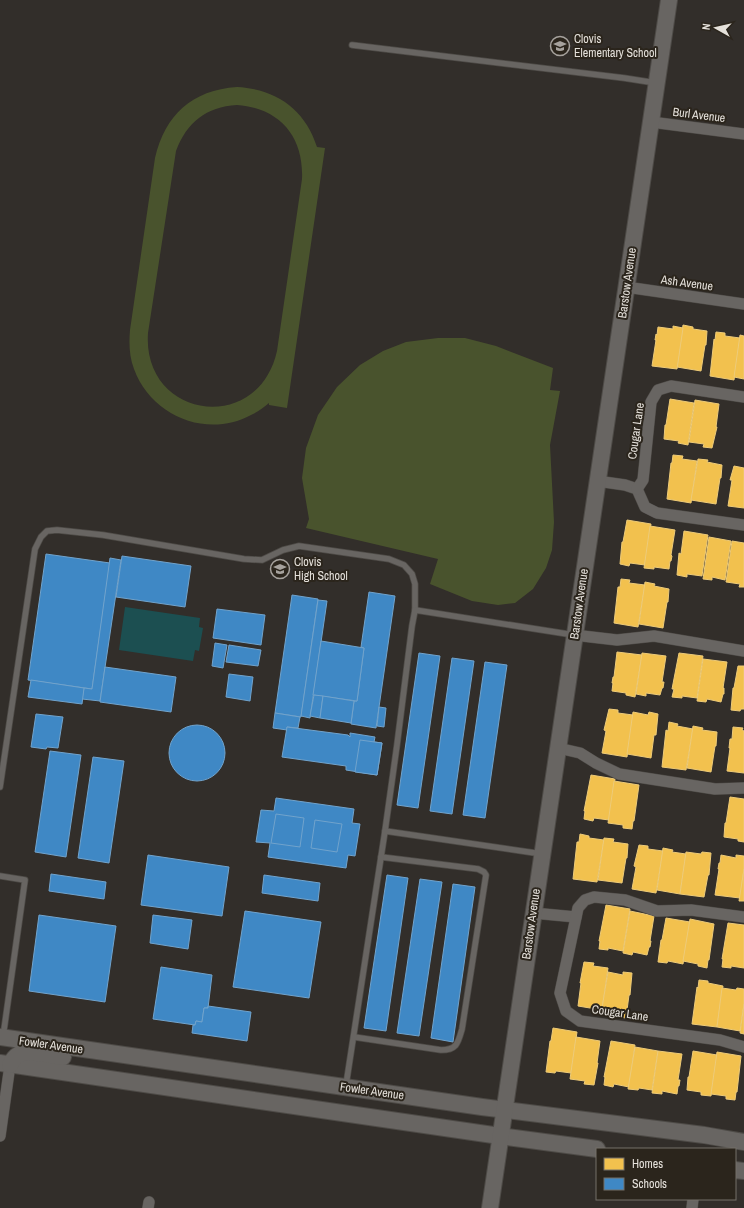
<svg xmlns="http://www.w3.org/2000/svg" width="744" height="1208" viewBox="0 0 744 1208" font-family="'Archivo Narrow',sans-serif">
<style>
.green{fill:#49532d;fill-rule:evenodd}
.water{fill:#1c4f51}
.homes{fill:#f2c14e;stroke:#eecb78}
.schools{fill:#3f88c5;stroke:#71a3cc}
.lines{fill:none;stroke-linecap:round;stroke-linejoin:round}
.lane-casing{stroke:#4e4b47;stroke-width:7}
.street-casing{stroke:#4e4b47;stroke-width:12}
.secondary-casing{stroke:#4e4b47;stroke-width:18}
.lane{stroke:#686562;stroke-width:5.5}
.street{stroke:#686562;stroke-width:11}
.secondary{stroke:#686562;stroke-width:16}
.labels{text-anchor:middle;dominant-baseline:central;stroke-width:4;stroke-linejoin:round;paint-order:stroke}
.poi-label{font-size:12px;fill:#e5e1db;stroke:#2b251c;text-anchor:start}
.street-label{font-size:12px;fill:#e5e1db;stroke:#2b251c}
</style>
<rect width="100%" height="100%" fill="#322e2a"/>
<g class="green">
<path d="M 237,87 C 276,89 305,109 317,147 L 325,148 L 287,408 L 269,405 L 269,403 C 263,408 258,412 251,415 C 207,439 151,416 134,369 C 129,356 129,343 130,330 L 155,158 C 165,115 192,90 237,87 ZM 237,105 C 280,108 304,137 302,179 L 277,351 C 258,436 142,419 148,333 L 176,151 C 187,122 206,107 237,105 Z"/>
<polygon points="438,338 465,338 496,346 553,368 550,390 560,391 550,445 554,522 552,550 546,568 533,589 515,603 498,605 472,601 430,584 438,559 306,528 309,519 302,478 306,448 318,415 337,387 360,365 383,351 406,342"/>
</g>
<polygon class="water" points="125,607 200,618 199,627 203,628 199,651 195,650 193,661 119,650"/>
<g class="homes">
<polygon points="683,325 693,327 693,329 707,331 706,345 705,345 701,371 677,367"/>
<polygon points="673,326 683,328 677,369 652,366 656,340 655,340 656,334 657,335 658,327 673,329"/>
<polygon points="716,332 725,333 725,336 740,338 734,380 710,376 714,339 715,340"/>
<polygon points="740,335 744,336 744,379 734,377"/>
<polygon points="670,399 694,403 688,445 678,443 679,441 664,439 665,425 666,425"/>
<polygon points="695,400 719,404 716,427 717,427 712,448 703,447 704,444 689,442"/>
<polygon points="673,455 683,456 682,459 697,461 691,503 667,499 671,463 672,463"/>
<polygon points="698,459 708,460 707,462 722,465 721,478 720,478 716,504 691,500"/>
<polygon points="734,466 744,468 744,508 728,506 732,480 730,480"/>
<polygon points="627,520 651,524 645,565 630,563 629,566 620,564 622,542 623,542"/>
<polygon points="650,526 675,530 671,555 672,556 671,561 670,561 669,569 654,567 654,569 644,568"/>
<polygon points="684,531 708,535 702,576 687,574 687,577 677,575 679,553 681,554"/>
<polygon points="709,537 731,541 725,580 712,577 712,580 703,579"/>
<polygon points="732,541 744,543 744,587 739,587 740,584 726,582"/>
<polygon points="621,579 630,580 629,583 645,585 638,627 614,623 618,587 620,587"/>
<polygon points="645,582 655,584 654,586 669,589 668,602 667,602 663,628 639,624"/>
<polygon points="617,652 642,655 635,697 626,695 626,693 612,691 613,683 612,683 613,677 614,677"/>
<polygon points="642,653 666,656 662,682 664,682 663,688 662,688 660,695 646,693 646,696 636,694"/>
<polygon points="679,653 703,656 697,698 682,696 682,698 672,697 674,689 672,689"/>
<polygon points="703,659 727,662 723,688 724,688 724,694 723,694 721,702 707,699 706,702 697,701"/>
<polygon points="738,666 744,666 744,709 741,709 740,711 731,710 733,688 734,688"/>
<polygon points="609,709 618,710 618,713 633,715 627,757 602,753 606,731 604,730"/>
<polygon points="633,712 648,715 649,712 658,714 656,735 654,735 651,758 627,754"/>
<polygon points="669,722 678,724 677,726 693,729 686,770 662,767 666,730 668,731"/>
<polygon points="693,726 703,728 702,730 717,732 716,746 715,746 711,772 687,768"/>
<polygon points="733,727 743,728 742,730 744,731 744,773 727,771 730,748 729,748 730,739 732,739"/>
<polygon points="591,775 615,779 609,820 594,818 593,821 584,819 585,811 584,811"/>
<polygon points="614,781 639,785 634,821 633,821 632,829 623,828 623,825 608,823"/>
<polygon points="730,797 744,799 744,842 738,841 738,839 724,837 725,823 726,823"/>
<polygon points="580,834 589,836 589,838 604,840 597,882 573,879 577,842 579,842"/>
<polygon points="604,838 614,839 613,842 628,844 627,858 626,858 622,883 598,880"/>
<polygon points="639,845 648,846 648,849 663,851 656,893 632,889 636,867 634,866"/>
<polygon points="663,848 673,850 672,852 686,854 680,894 657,890"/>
<polygon points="686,852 701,854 702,852 711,853 709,875 708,875 704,897 680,894"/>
<polygon points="721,855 736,858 736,855 744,856 744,869 740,898 715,895 719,869 718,869 719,863 720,863"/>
<polygon points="744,869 744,901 739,901"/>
<polygon points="606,905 630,909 623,951 608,948 608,950 599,949 600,941 599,941"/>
<polygon points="630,911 654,916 650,941 651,941 650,947 649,947 647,955 633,952 632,955 623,953"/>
<polygon points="666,918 690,922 683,964 668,961 667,963 658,962 661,940 662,940"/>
<polygon points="690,919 714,924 709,960 708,960 707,968 698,966 698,964 683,961"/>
<polygon points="728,923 744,925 744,968 731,966 731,968 722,967 723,959 722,959"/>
<polygon points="584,962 594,963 593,966 608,968 602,1010 578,1006 581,983 580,983"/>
<polygon points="608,972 623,975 623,972 632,973 630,995 629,995 626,1018 601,1014"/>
<polygon points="699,980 708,981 708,983 723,986 717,1027 692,1024 697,987 698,988"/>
<polygon points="722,988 736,990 737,988 744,989 744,1004 740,1031 717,1027"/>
<polygon points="744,1004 744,1034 740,1033"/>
<polygon points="553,1028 577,1032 571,1073 556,1071 555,1073 546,1072 550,1041 551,1041"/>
<polygon points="576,1037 600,1041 597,1063 598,1063 594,1085 584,1084 585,1081 570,1079"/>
<polygon points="611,1041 635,1045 629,1087 614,1084 613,1087 604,1085 605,1077 604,1077"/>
<polygon points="635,1047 658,1051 652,1090 639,1088 638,1090 628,1089"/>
<polygon points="658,1051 682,1054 678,1080 680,1080 679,1086 678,1086 677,1094 662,1091 662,1094 652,1093"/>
<polygon points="693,1051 717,1055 711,1096 701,1095 701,1092 687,1090 688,1077 689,1077"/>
<polygon points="717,1052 741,1056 737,1092 736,1092 735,1100 726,1099 726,1096 711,1094"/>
</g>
<g class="schools">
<polygon points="46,554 110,563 92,689 28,680"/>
<polygon points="122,556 191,566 185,607 116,597"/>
<polygon points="110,558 121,560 100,701 82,699 84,688 92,689"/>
<polygon points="369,592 395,596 376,728 351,724 354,701 357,701 364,648 361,647"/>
<polygon points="292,595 318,599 301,717 275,713"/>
<polygon points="318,600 327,601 310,718 301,716"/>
<polygon points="217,609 265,615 261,645 213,638"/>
<polygon points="321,641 364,648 357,701 313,695"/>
<polygon points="215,643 227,645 223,668 212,666"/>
<polygon points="229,645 261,650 258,666 226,662"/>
<polygon points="419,653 440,656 418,808 397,805"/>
<polygon points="452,658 474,661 452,814 430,811"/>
<polygon points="485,662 507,665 485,818 463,815"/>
<polygon points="105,667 176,677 171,712 100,702"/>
<polygon points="229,674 253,677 250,701 226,697"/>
<polygon points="31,680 84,688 82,704 28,697"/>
<polygon points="314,695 323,696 320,718 310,716"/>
<polygon points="323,696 354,701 351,723 320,718"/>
<polygon points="379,707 386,708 384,727 377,726"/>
<polygon points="275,713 300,717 298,728 287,727 287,730 273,728"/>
<polygon points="36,714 63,717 58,748 47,747 46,749 31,747"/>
<circle cx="197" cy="753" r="28"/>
<polygon points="287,727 348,735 350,737 350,733 375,737 374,742 382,743 377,775 346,770 346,766 282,757"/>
<polygon points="360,740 382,743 377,775 355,772"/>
<polygon points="50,751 81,755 66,857 35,852"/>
<polygon points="93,757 124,761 109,863 78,858"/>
<polygon points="276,798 354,809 352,823 360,824 355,856 348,855 346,868 268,857 270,843 256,842 261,810 274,811"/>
<polygon points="276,814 304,818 300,847 271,843"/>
<polygon points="315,820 342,824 337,852 311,848"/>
<polygon points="148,855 229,867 222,916 141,905"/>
<polygon points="51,874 106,882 104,899 49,891"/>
<polygon points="264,875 320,883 318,901 262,893"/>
<polygon points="387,875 408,878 386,1031 364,1028"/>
<polygon points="420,879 442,882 419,1036 397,1033"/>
<polygon points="453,884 475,887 453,1042 431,1038"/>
<polygon points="245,911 321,922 309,998 233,987"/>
<polygon points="39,915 116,926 105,1002 29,991"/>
<polygon points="153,915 192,920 188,949 150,943"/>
<polygon points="161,967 212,975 208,1008 204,1008 202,1022 196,1021 195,1025 153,1019"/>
<polygon points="208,1006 251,1012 247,1041 192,1033 193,1025 195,1025 196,1021 202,1022 204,1008 208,1008"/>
</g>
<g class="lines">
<defs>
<g id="lane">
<polyline points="352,45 624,78 656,83"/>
<polyline points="0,787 35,549 41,537 47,531 57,530 103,535 244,559 262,560 283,550 299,546 389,559 404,565 412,574 415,584 415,610"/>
<polyline points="385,831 397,745 412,626 415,610 574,635"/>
<polyline points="0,876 25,880 3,1037"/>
<path d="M 354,1037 L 441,1050 C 457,1050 458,1043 462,1029 L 486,875 L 484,872 L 478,869 L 381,857"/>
<polyline points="346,1085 385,831 542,854"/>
</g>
<g id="street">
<polyline points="651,122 744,134"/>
<polyline points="626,287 744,304"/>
<polyline points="597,481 625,485 637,489 645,507 657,513 744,525"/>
<polyline points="637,489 643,480 651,402 658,390 671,386 744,397"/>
<polyline points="574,635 617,640 654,636 744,651"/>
<polyline points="558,748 580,753 596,763 619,774 715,789 744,788"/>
<polyline points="533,913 576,917"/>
<polyline points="744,917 691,910 657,911 625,900 594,897 585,900 578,908 560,993 566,1011 580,1021 720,1040 744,1047"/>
<polyline points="0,1136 10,1065"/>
<polyline points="148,1208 149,1202"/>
<polyline points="692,1208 693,1199"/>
</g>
<g id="secondary">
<polyline points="0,1037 482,1107 704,1135 744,1142"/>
<polyline points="0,1063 500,1136 597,1149"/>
<path d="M 10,1065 C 12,1061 14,1057 18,1055 C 27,1049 52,1056 63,1057"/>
<polyline points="735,1170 744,1171"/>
<polyline points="490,1208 669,0"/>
</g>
</defs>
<use href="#lane" class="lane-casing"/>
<use href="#street" class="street-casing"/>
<use href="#secondary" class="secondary-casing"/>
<use href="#lane" class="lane"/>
<use href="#street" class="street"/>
<use href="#secondary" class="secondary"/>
</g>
<defs>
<symbol id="school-ring" viewBox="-11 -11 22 22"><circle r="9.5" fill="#2b251c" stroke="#a6a29d" stroke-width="1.5"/><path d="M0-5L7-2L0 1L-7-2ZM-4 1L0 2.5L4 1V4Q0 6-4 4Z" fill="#a6a29d"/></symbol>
</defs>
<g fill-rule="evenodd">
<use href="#school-ring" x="549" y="35" width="22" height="22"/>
<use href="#school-ring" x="269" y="558" width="22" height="22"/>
</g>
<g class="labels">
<g class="poi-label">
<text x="574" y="39">Clovis<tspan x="574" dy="14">Elementary School</tspan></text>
<text x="294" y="562">Clovis<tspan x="294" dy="14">High School</tspan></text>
</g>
<g class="street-label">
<text transform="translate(699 115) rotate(7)">Burl Avenue</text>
<text transform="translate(627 283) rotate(-82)">Barstow Avenue</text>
<text transform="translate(687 283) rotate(8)">Ash Avenue</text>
<text transform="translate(636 431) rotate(-82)">Cougar Lane</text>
<text transform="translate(579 604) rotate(-82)">Barstow Avenue</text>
<text transform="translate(531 924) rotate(-82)">Barstow Avenue</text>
<text transform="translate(620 1013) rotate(8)">Cougar Lane</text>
<text transform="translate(51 1045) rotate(8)">Fowler Avenue</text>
<text transform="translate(372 1091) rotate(8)">Fowler Avenue</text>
</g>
</g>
<rect x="596" y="1148" width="140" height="52" fill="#2b251c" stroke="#757068"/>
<rect x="604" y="1158" width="20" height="12" fill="#f2c14e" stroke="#757068"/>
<text x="632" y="1168" font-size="12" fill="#e5e1db">Homes</text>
<rect x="604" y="1178" width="20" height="12" fill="#3f88c5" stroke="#757068"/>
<text x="632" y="1188" font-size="12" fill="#e5e1db">Schools</text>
<g transform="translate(716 28) rotate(278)" stroke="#2b251c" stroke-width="3" paint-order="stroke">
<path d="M0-3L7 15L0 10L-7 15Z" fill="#e5e1db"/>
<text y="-6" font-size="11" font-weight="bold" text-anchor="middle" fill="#e5e1db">N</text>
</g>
</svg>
